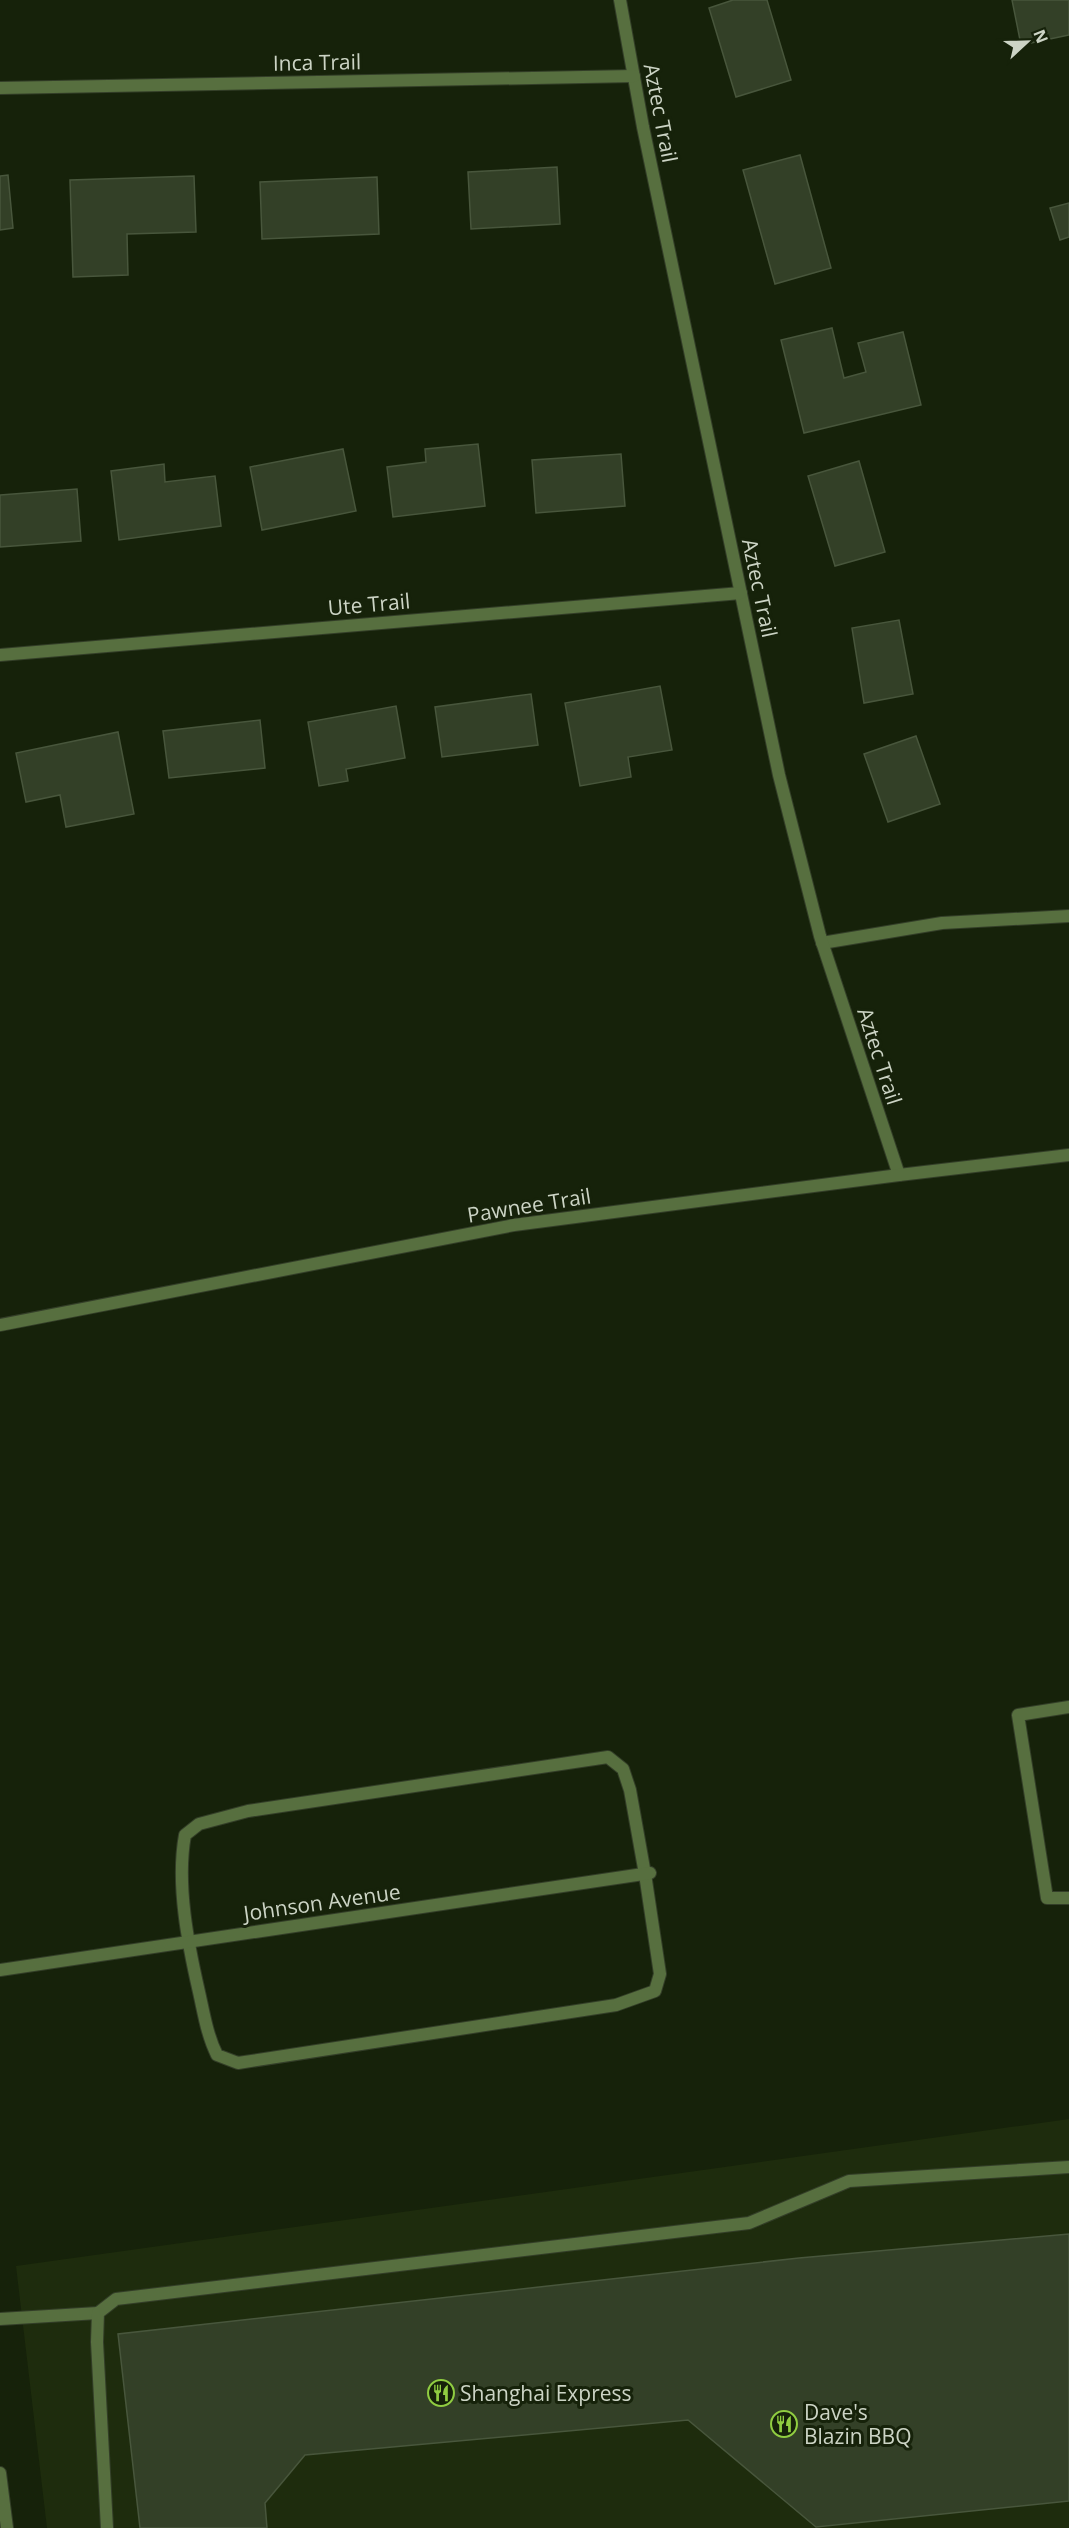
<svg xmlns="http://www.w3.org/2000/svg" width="1069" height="2528" viewBox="0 0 1069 2528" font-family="'Open Sans',sans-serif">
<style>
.built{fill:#1e2c0d}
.building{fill:#334027;stroke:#48563c;stroke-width:1.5}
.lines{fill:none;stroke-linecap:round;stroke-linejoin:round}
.service-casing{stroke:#333e28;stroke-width:14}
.minor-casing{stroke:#333e28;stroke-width:14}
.service{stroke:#576f3f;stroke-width:12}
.minor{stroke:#576f3f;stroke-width:12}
.labels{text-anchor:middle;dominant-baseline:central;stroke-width:6;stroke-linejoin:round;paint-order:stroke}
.street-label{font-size:21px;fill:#ccd4c5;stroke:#16220a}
.poi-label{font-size:21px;fill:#ccd4c5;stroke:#16220a;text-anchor:start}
</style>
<rect width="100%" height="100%" fill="#16220a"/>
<polygon class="built" points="1069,2119 1069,2528 47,2528 16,2266"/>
<g class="building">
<polygon points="733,0 767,0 791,80 736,97 709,8"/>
<polygon points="1012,0 1069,0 1069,35 1021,45"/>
<polygon points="800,155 831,268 775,284 743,170"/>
<polygon points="557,167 560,224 471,229 468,172"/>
<polygon points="8,175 13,228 0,230 0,176"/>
<polygon points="194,176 196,232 127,234 128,275 73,277 70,180"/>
<polygon points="377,177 379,234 262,239 260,182"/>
<polygon points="1069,203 1069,237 1060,240 1050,208"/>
<polygon points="832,328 844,378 866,372 858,343 903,332 921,405 804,433 781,340"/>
<polygon points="478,444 485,506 393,517 387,467 426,462 425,449"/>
<polygon points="343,449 356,511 262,530 250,467"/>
<polygon points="621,454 625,506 536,513 532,460"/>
<polygon points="859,461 885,552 835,566 808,476"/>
<polygon points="164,464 165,482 215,476 221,526 119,540 111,471"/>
<polygon points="77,489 81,541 0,547 0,495"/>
<polygon points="899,620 913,694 864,703 852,628"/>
<polygon points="660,686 672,750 628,757 631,777 580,786 565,703"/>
<polygon points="531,694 538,745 442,757 435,707"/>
<polygon points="396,706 405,758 346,769 348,781 319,786 308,722"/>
<polygon points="260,720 265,768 169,778 163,731"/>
<polygon points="118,732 134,814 66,827 60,795 26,802 16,753"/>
<polygon points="916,736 940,804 888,822 864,754"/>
<polygon points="1069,2234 1069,2501 816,2527 688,2420 305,2455 265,2503 267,2528 140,2528 118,2334 799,2258"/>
</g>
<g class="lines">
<defs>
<g id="service">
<polyline points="822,943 942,923 1069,916"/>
<polyline points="1069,1707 1018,1715 1047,1898 1069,1898"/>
<path d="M 608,1757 L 623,1769 L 630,1790 L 645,1874 L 660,1974 L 655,1991 L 616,2005 L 238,2063 L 217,2055 C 207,2035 204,2014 199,1992 C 188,1944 176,1884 185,1835 L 199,1824 L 248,1811 Z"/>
<polyline points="0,2319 98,2313"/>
<polyline points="107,2528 97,2342 98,2313 116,2299 749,2223 849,2181 1069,2167"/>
</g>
<g id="minor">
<polyline points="620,0 643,127 779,775 820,936 899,1175"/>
<polyline points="0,88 634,76"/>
<polyline points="0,655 741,593"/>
<polyline points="0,1325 514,1225 899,1175 1069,1155"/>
<polyline points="0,1970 650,1873"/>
<polyline points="0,2473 7,2528"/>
</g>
</defs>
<use href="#service" class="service-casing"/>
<use href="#minor" class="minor-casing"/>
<use href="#service" class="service"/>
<use href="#minor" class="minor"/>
</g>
<defs>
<symbol id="restaurant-ring" viewBox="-11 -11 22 22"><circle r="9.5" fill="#16220a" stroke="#90cd41" stroke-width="1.5"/><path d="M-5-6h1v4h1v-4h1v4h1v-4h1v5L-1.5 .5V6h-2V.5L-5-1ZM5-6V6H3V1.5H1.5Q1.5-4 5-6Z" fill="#90cd41"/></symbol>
</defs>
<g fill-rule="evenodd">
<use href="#restaurant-ring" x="426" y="2378" width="30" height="30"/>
<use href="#restaurant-ring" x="769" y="2409" width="30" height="30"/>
</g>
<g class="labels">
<g class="street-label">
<text transform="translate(317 62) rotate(-1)">Inca Trail</text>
<text transform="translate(661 113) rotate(79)">Aztec Trail</text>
<text transform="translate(760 588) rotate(78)">Aztec Trail</text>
<text transform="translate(369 604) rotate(-5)">Ute Trail</text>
<text transform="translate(880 1056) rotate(72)">Aztec Trail</text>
<text transform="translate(529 1205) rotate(-9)">Pawnee Trail</text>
<text transform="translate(322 1902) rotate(-8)">Johnson Avenue</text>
</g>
<g class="poi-label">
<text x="460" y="2393">Shanghai Express</text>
<text x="804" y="2412">Dave's<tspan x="804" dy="24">Blazin BBQ</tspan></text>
</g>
</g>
<g transform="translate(1027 42) rotate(68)" stroke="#16220a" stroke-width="4.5" paint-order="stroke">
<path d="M0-4.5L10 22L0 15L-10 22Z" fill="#ccd4c5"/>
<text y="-9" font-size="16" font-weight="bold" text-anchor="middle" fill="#ccd4c5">N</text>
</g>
</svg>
